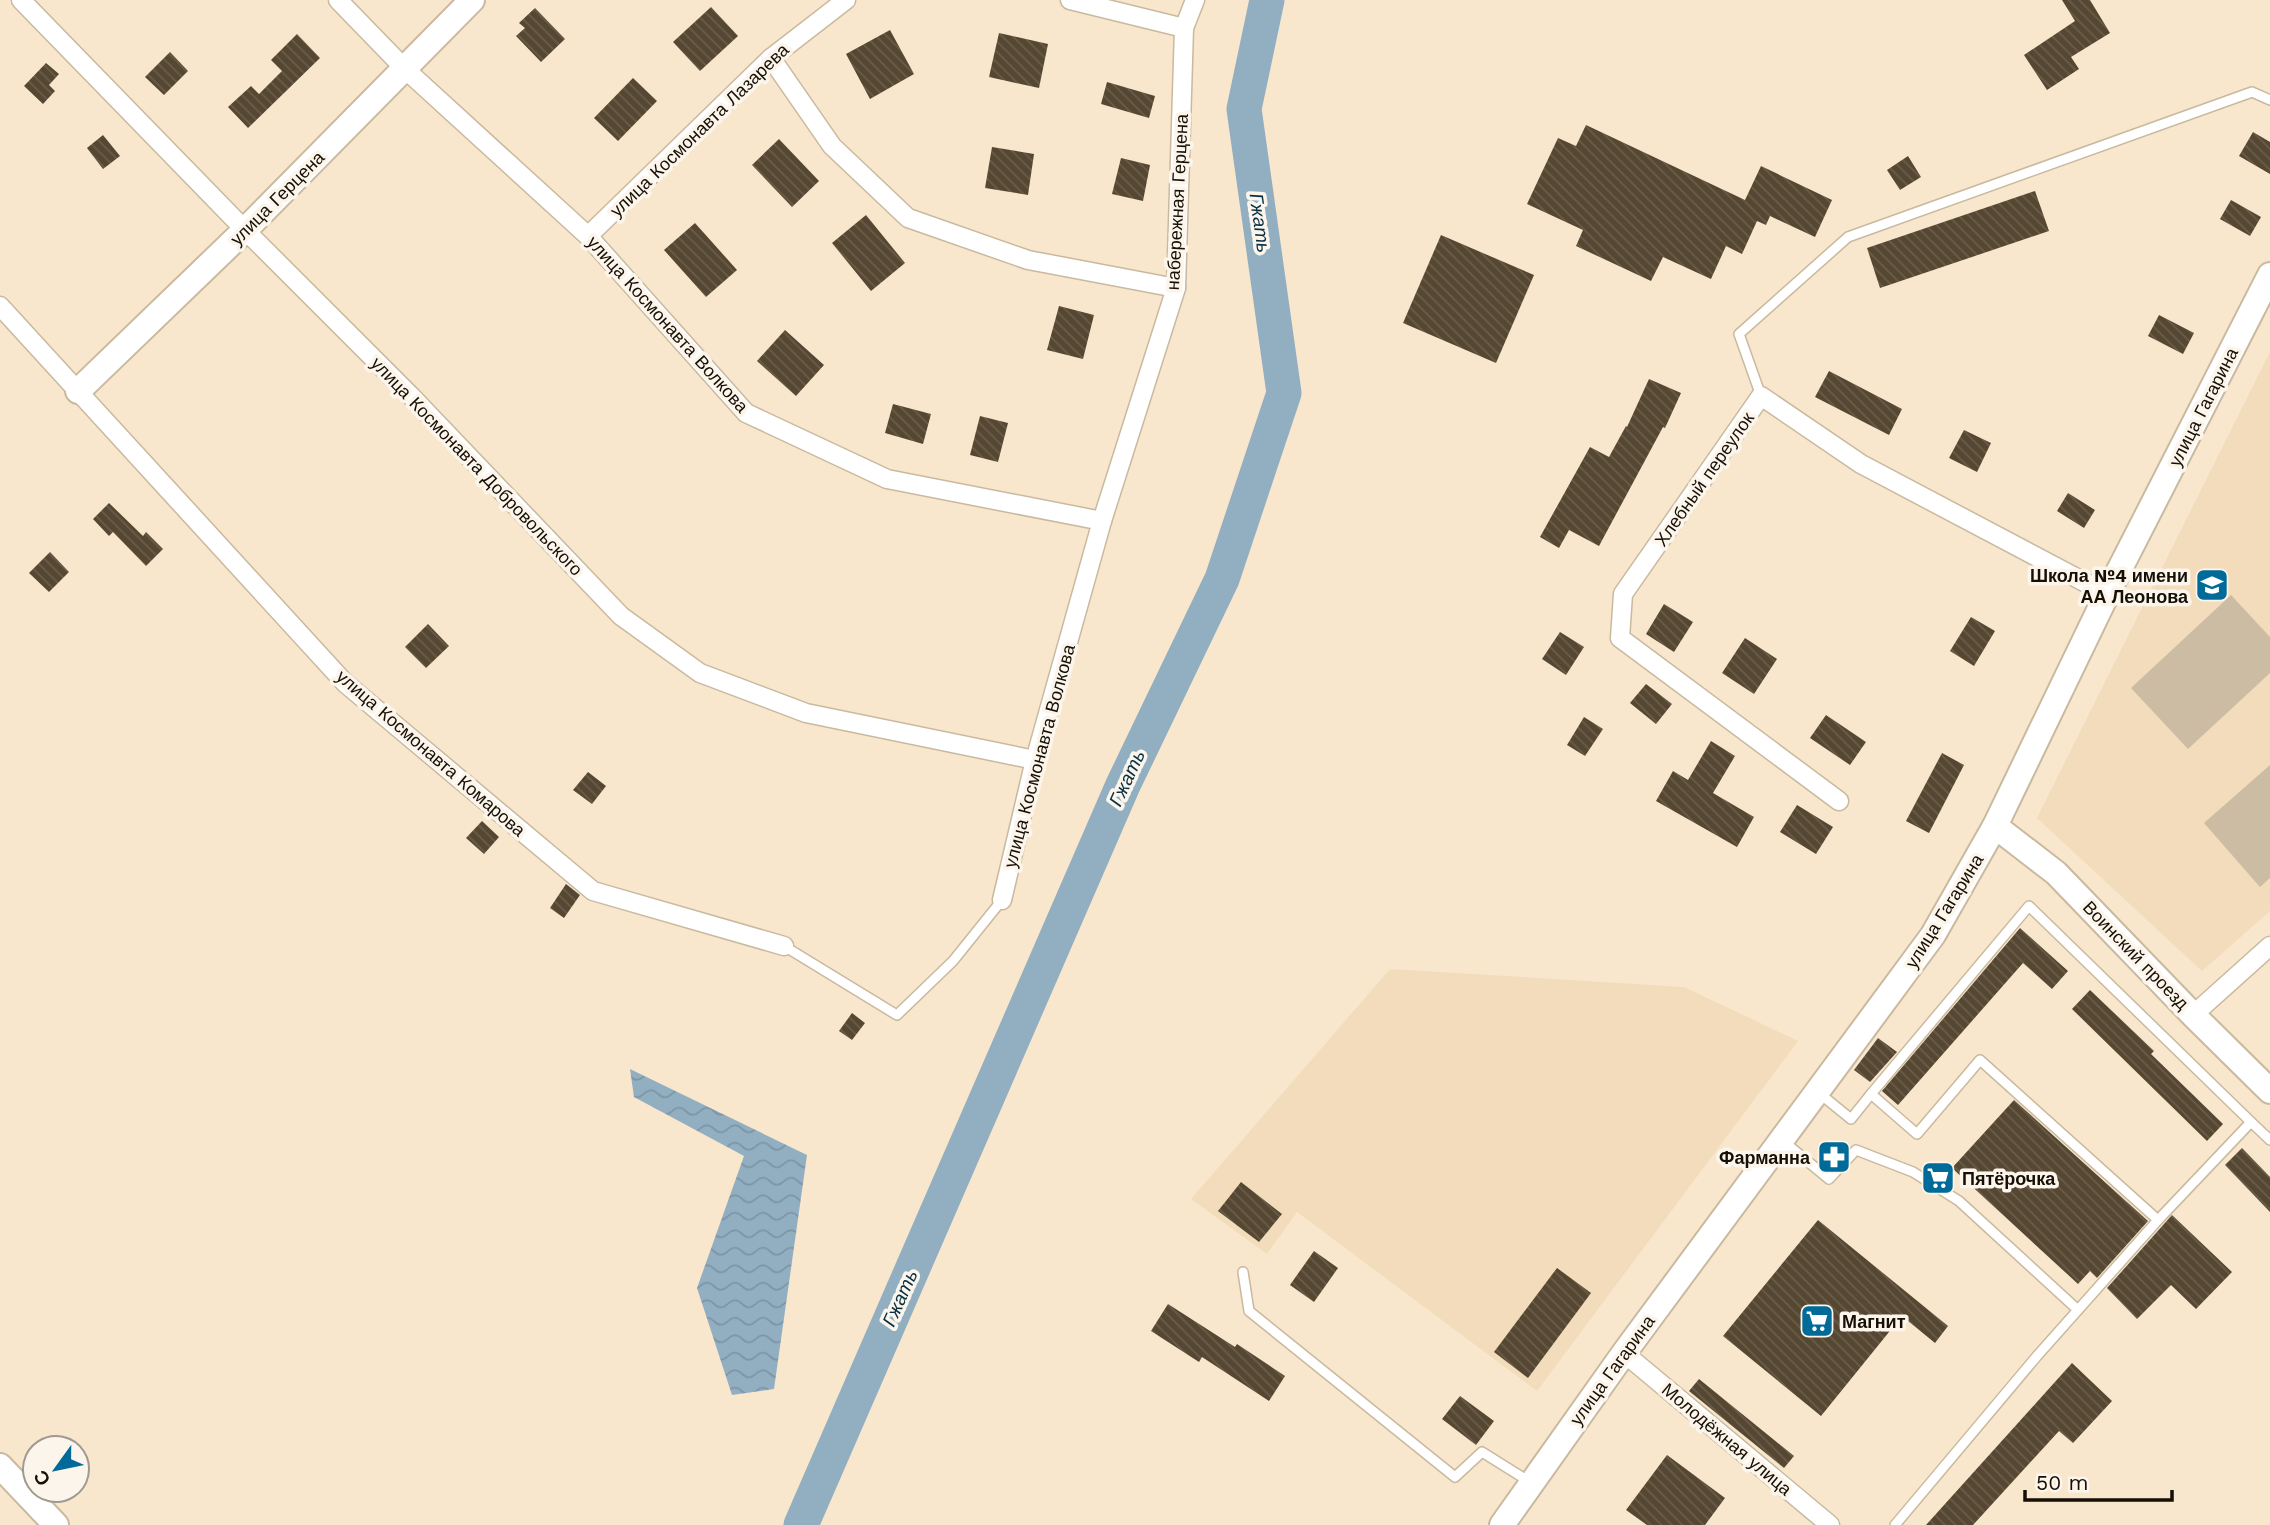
<svg xmlns="http://www.w3.org/2000/svg" width="2270" height="1525" viewBox="0 0 2270 1525" font-family="'Work Sans',sans-serif">
<style>
.built{fill:#f2dcbb}
.green{fill:#ccbca3}
.water{fill:url(#water-waves)}
.lines{fill:none;stroke-linecap:round;stroke-linejoin:round}
.river{stroke:#92afc2;stroke-width:35}
.building{fill:url(#building-back-hatch)}
.lane-casing{stroke:#c9b99f;stroke-width:12}
.street-casing{stroke:#c9b99f;stroke-width:21}
.secondary-casing{stroke:#c9b99f;stroke-width:28}
.lane{stroke:#fff;stroke-width:9}
.street{stroke:#fff;stroke-width:18}
.secondary{stroke:#fff;stroke-width:24}
.labels{text-anchor:middle;dominant-baseline:central;stroke-width:7;stroke-linejoin:round;paint-order:stroke}
.street-label{font-size:18px;fill:#150f06;stroke:#fcf5eb}
.poi-label{font-size:18px;font-weight:bold;fill:#150f06;stroke:#fcf5eb;text-anchor:end}
.water-label{font-size:19px;font-style:italic;fill:#062f43;stroke:#fcf5eb}
</style>
<defs>
<pattern id="water-waves" width="16" height="10" patternUnits="userSpaceOnUse" patternTransform="scale(1.75)"><rect width="16" height="10" fill="#92afc2"/><path d="M0 5q4-4 8 0t8 0" fill="none" stroke="#7d95a5"/></pattern>
<pattern id="building-back-hatch" width="6" height="6" patternUnits="userSpaceOnUse" patternTransform="scale(1.75)"><rect width="6" height="6" fill="#554731"/><path d="M-1 5l2 2M0 0l6 6M5-1l2 2" fill="none" stroke="#695d4b"/></pattern>
</defs>
<rect width="100%" height="100%" fill="#f8e7cc"/>
<g class="built">
<polygon points="2270,352 2270,911 2202,971 2037,818"/>
<polygon points="1390,969 1684,987 1798,1041 1537,1391 1297,1212 1267,1254 1191,1199"/>
</g>
<g class="green">
<polygon points="2231,595 2270,637 2270,673 2188,749 2131,688"/>
<polygon points="2270,765 2270,878 2260,887 2204,823"/>
</g>
<polygon class="water" points="630,1069 807,1155 774,1389 732,1395 697,1288 744,1156 634,1097"/>
<g class="lines">
<polyline class="river" points="801,1525 1123,785 1222,579 1284,393 1244,109 1267,0"/>
</g>
<g class="building">
<polygon points="2062,0 2090,0 2110,33 2071,57 2079,69 2047,90 2024,55 2075,21"/>
<polygon points="711,7 738,36 700,71 673,42"/>
<polygon points="535,8 565,39 541,62 516,36 525,28 519,23"/>
<polygon points="890,30 914,74 870,99 846,54"/>
<polygon points="999,33 1048,44 1039,88 989,77"/>
<polygon points="297,34 320,58 248,128 228,107 251,86 259,94 282,71 271,60"/>
<polygon points="170,52 188,71 164,95 145,77"/>
<polygon points="46,63 59,74 49,85 55,91 43,104 24,86"/>
<polygon points="633,78 657,101 618,141 594,118"/>
<polygon points="1107,82 1155,96 1149,118 1101,104"/>
<polygon points="1586,125 1745,200 1761,166 1832,200 1815,237 1770,216 1766,225 1757,221 1742,254 1726,246 1711,279 1663,257 1651,281 1576,246 1583,230 1527,204 1558,138 1576,146"/>
<polygon points="2253,132 2270,142 2270,174 2239,156"/>
<polygon points="103,135 120,156 103,169 87,148"/>
<polygon points="779,139 819,181 792,207 752,165"/>
<polygon points="992,147 1034,154 1028,195 985,188"/>
<polygon points="1908,156 1921,177 1900,190 1887,170"/>
<polygon points="1121,158 1150,165 1143,201 1112,194"/>
<polygon points="2035,191 2049,231 1880,288 1867,248"/>
<polygon points="2231,200 2261,217 2250,236 2220,219"/>
<polygon points="866,215 905,263 871,291 832,243"/>
<polygon points="695,223 737,270 706,297 664,250"/>
<polygon points="1441,235 1534,275 1496,363 1403,323"/>
<polygon points="1059,306 1094,315 1083,359 1047,350"/>
<polygon points="2159,315 2194,333 2183,354 2148,336"/>
<polygon points="785,330 824,365 796,396 757,361"/>
<polygon points="1829,371 1902,409 1889,435 1815,397"/>
<polygon points="1649,379 1681,393 1665,428 1663,427 1599,546 1569,530 1559,548 1540,537 1590,447 1609,457 1626,426 1627,427"/>
<polygon points="893,404 931,414 923,444 885,433"/>
<polygon points="980,416 1008,423 998,462 970,455"/>
<polygon points="1964,430 1991,443 1977,472 1949,458"/>
<polygon points="2068,493 2095,510 2084,528 2057,511"/>
<polygon points="109,503 143,536 146,532 163,549 146,566 113,532 109,536 93,519"/>
<polygon points="50,552 69,572 49,592 29,573"/>
<polygon points="1664,604 1693,622 1674,652 1646,634"/>
<polygon points="1971,617 1995,631 1974,666 1950,651"/>
<polygon points="428,624 449,646 426,668 405,647"/>
<polygon points="1560,632 1584,647 1566,675 1542,659"/>
<polygon points="1745,638 1777,659 1754,694 1722,673"/>
<polygon points="1646,684 1672,704 1656,724 1630,703"/>
<polygon points="1826,715 1866,742 1850,765 1810,738"/>
<polygon points="1584,717 1603,729 1585,756 1567,745"/>
<polygon points="1711,741 1735,756 1713,793 1754,817 1737,847 1656,801 1673,771 1688,780"/>
<polygon points="1942,753 1964,765 1929,833 1906,821"/>
<polygon points="588,772 606,786 592,804 573,790"/>
<polygon points="1797,805 1833,827 1816,854 1780,832"/>
<polygon points="482,821 499,837 484,854 466,838"/>
<polygon points="566,884 580,895 564,918 550,908"/>
<polygon points="2020,928 2068,971 2052,989 2023,963 1898,1105 1882,1091"/>
<polygon points="2090,990 2154,1051 2151,1054 2223,1124 2207,1141 2072,1009"/>
<polygon points="852,1013 865,1023 852,1040 839,1031"/>
<polygon points="1878,1038 1897,1052 1870,1082 1854,1070"/>
<polygon points="2014,1100 2148,1221 2097,1278 2090,1271 2078,1284 1952,1168"/>
<polygon points="2242,1148 2270,1177 2270,1212 2225,1165"/>
<polygon points="1241,1182 1282,1214 1259,1242 1218,1211"/>
<polygon points="2172,1215 2232,1272 2196,1309 2171,1285 2137,1319 2107,1288"/>
<polygon points="1818,1220 1948,1326 1935,1343 1902,1316 1821,1416 1723,1336"/>
<polygon points="1314,1251 1338,1268 1314,1302 1290,1285"/>
<polygon points="1557,1268 1591,1293 1528,1378 1494,1352"/>
<polygon points="1168,1304 1235,1347 1237,1344 1285,1376 1269,1401 1202,1357 1199,1362 1151,1331"/>
<polygon points="2072,1363 2112,1401 2073,1443 2059,1431 1973,1525 1926,1525"/>
<polygon points="1699,1379 1794,1456 1784,1468 1689,1391"/>
<polygon points="1460,1396 1494,1421 1476,1445 1442,1419"/>
<polygon points="1667,1455 1725,1498 1705,1525 1647,1525 1626,1510"/>
</g>
<g class="lines">
<defs>
<g id="lane">
<polyline points="1761,396 1739,334 1848,237 2252,92 2270,100"/>
<polyline points="784,946 897,1015 953,961 1002,900"/>
<polyline points="1819,1093 1851,1119 1871,1094 1917,1134 1980,1060 2158,1220"/>
<polyline points="1871,1094 2029,906 2251,1122 2158,1220 2037,1356 1895,1525"/>
<polyline points="2251,1122 2270,1140"/>
<polyline points="1783,1141 1829,1179 1856,1150 1913,1172 1959,1201 2078,1310"/>
<polyline points="1243,1272 1249,1311 1455,1477 1482,1452 1530,1482"/>
</g>
<g id="street">
<polyline points="21,0 245,230 411,396 621,616 700,673 806,713 1035,760"/>
<polyline points="338,0 405,69 588,236 746,413 887,479 1102,521 1035,760 1002,900"/>
<polyline points="1070,0 1184,28"/>
<polyline points="771,58 832,146 908,218 1028,260 1176,288"/>
<polyline points="588,236 771,58 846,0"/>
<polyline points="0,306 345,683 593,891 784,946"/>
<polyline points="1102,521 1176,288 1184,28 1195,0"/>
<polyline points="1839,801 1620,638 1623,594 1761,396 1861,464 2107,594"/>
<polyline points="2193,1015 2270,946"/>
<polyline points="1624,1353 1830,1525"/>
</g>
<g id="secondary">
<polyline points="78,391 245,230 472,0"/>
<polyline points="1995,826 2056,873 2193,1015 2270,1091"/>
<polyline points="0,1466 56,1525"/>
<polyline points="1502,1525 1624,1353 1933,935 1995,826 2107,594 2270,275"/>
</g>
</defs>
<use href="#lane" class="lane-casing"/>
<use href="#street" class="street-casing"/>
<use href="#secondary" class="secondary-casing"/>
<use href="#lane" class="lane"/>
<use href="#street" class="street"/>
<use href="#secondary" class="secondary"/>
</g>
<defs>
<symbol id="school-square" viewBox="-11 -11 22 22"><rect x="-9" y="-9" width="18" height="18" rx="4" fill="#006b98" stroke="#fcf5eb"/><path d="M0-5L7-2L0 1L-7-2ZM-4 1L0 2.5L4 1V4Q0 6-4 4Z" fill="#fff"/></symbol>
<symbol id="pharmacy-square" viewBox="-11 -11 22 22"><rect x="-9" y="-9" width="18" height="18" rx="4" fill="#006b98" stroke="#fcf5eb"/><path d="M-2-6h4v4h4v4h-4v4h-4v-4h-4v-4h4Z" fill="#fff"/></symbol>
<symbol id="supermarket-square" viewBox="-11 -11 22 22"><rect x="-9" y="-9" width="18" height="18" rx="4" fill="#006b98" stroke="#fcf5eb"/><path d="M-6-5.5h2.5l.6 2H6L4.5 2H-2.5L-4.4-4H-6ZM-1.5 3.2a1.3 1.3 0 1 0 .1 0ZM3 3.2a1.3 1.3 0 1 0 .1 0Z" fill="#fff"/></symbol>
</defs>
<g fill-rule="evenodd">
<use href="#school-square" x="2193" y="566" width="38" height="38"/>
<use href="#pharmacy-square" x="1815" y="1138" width="38" height="38"/>
<use href="#supermarket-square" x="1919" y="1159" width="38" height="38"/>
<use href="#supermarket-square" x="1798" y="1302" width="38" height="38"/>
</g>
<g class="labels">
<g class="street-label">
<text transform="translate(699 130) rotate(-44)">улица Космонавта Лазарева</text>
<text transform="translate(277 198) rotate(-45)">улица Герцена</text>
<text transform="translate(1177 202) rotate(-87)">набережная Герцена</text>
<text transform="translate(668 324) rotate(48)">улица Космонавта Волкова</text>
<text transform="translate(2203 407) rotate(-63)">улица Гагарина</text>
<text transform="translate(477 466) rotate(46)">улица Космонавта Добровольского</text>
<text transform="translate(1704 479) rotate(-55)">Хлебный переулок</text>
<text transform="translate(431 753) rotate(41)">улица Космонавта Комарова</text>
<text transform="translate(1039 756) rotate(-75)">улица Космонавта Волкова</text>
<text transform="translate(1944 911) rotate(-58)">улица Гагарина</text>
<text transform="translate(2136 955) rotate(46)">Воинский проезд</text>
<text transform="translate(1612 1370) rotate(-54)">улица Гагарина</text>
<text transform="translate(1727 1439) rotate(40)">Молодёжная улица</text>
</g>
<g class="poi-label">
<text x="2188" y="575">Школа №4 имени<tspan x="2188" dy="21">АА Леонова</tspan></text>
<text x="1810" y="1157">Фарманна</text>
<text x="1962" y="1178" text-anchor="start">Пятёрочка</text>
<text x="1842" y="1321" text-anchor="start">Магнит</text>
</g>
<g class="water-label">
<text transform="translate(1260 223) rotate(82)">Гжать</text>
<text transform="translate(1127 778) rotate(-65)">Гжать</text>
<text transform="translate(900 1298) rotate(-66)">Гжать</text>
</g>
</g>
<g transform="translate(56 1469) rotate(237)"><circle r="33" fill="#fcf5eb" stroke="#a0998f" stroke-width="2"/>
<path d="M0-5L12 26L0 18L-12 26Z" fill="#006b98"/>
<text y="-10" font-size="19" font-weight="bold" text-anchor="middle" fill="#150f06">С</text>
</g>
<path d="M2025 1490v10h147v-10" fill="none" stroke="#150f06" stroke-width="3.5"/>
<text x="2036" y="1490" font-size="21" fill="#150f06" stroke="#fcf5eb" stroke-width="5" paint-order="stroke">50 m</text>
</svg>
